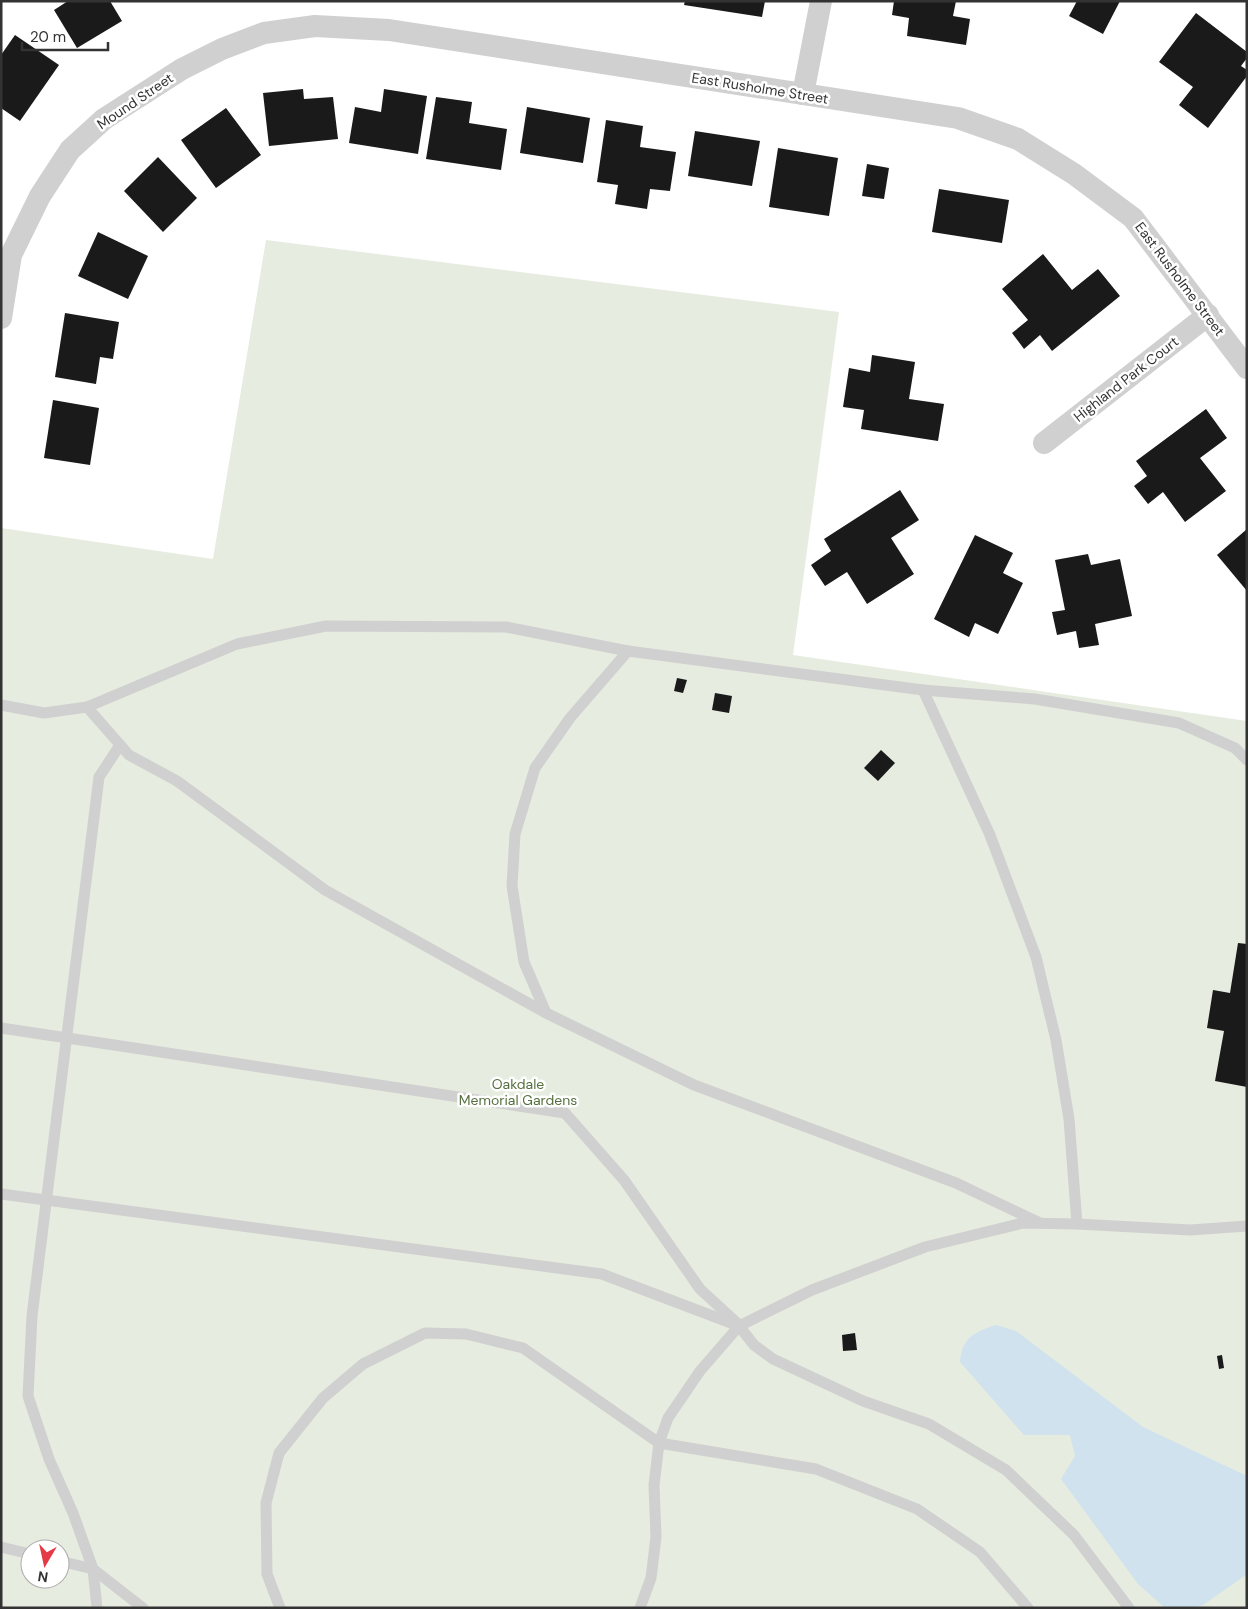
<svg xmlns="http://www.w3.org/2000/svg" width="1248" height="1609" viewBox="0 0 1248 1609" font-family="'DM Sans',sans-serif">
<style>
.green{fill:#e6ecdf;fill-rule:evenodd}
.water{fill:#cfe2ee}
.building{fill:#1a1a1a}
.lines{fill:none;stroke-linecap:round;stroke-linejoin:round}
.lane{stroke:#d0d0d0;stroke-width:11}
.street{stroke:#d0d0d0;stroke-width:22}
.labels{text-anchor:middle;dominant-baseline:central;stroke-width:5;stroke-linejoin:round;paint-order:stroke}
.street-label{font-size:14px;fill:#333;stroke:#fff}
.park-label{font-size:14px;fill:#56703f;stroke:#fff}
</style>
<rect width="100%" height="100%" fill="#fff"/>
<path class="green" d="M 266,240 L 839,312 L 793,655 L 1247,721 L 1247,1608 L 1,1608 L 1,528 L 213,559 ZM 30,1549 L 60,1549 L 60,1579 L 30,1579 Z"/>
<path class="water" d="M 996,1325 L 1016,1331 L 1143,1427 L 1247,1476 L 1246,1575 L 1203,1605 L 1192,1608 L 1165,1608 L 1138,1584 L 1061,1479 L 1075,1456 L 1070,1435 L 1024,1435 L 960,1362 C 962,1337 975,1332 996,1325 Z"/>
<g class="building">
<polygon points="68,1 110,1 122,21 77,48 54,10"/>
<polygon points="685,1 765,1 762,17 684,5"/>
<polygon points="894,1 956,1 953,16 970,19 966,45 907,36 909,18 892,15"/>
<polygon points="1077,1 1120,1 1103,34 1069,16"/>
<polygon points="1196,13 1247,52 1247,58 1241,66 1247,70 1247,76 1208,128 1179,105 1193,87 1159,62"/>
<polygon points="15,35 59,65 20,121 1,108 1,55"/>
<polygon points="303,89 304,99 333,97 338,139 269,146 263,93"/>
<polygon points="384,89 427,96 418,154 349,143 355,107 381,112"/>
<polygon points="436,97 472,102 469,123 507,129 501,170 426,159"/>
<polygon points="527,107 590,118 583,163 520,153"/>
<polygon points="226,108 261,155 216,188 181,140"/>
<polygon points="606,120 643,126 640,147 676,152 670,191 650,189 647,209 615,204 618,185 597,182"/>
<polygon points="695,131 760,141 752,186 688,176"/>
<polygon points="778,148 838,158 829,216 769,207"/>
<polygon points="158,157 197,198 163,232 124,191"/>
<polygon points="867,164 889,168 884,199 862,196"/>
<polygon points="939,189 1009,200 1002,243 932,232"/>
<polygon points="98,232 148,256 128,299 78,276"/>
<polygon points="1043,254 1072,290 1098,269 1120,296 1052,351 1040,335 1024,349 1012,333 1028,320 1002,289"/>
<polygon points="65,313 119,322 113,359 100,357 96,384 55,377"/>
<polygon points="872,355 915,362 909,399 944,404 938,441 861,429 864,410 843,407 849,368 870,372"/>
<polygon points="53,400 99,408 90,465 44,458"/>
<polygon points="1206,409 1227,438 1200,458 1226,491 1185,522 1163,492 1148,504 1134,486 1147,476 1136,461"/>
<polygon points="900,490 919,520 891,538 914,574 867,604 847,572 825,586 811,565 831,551 824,539"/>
<polygon points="1247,529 1247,591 1217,555"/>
<polygon points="975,535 1013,553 1003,573 1023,583 998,634 975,623 969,637 934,619"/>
<polygon points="1088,554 1091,565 1120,559 1132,616 1095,624 1099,645 1079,648 1076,631 1057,635 1052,612 1065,610 1055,560"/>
<polygon points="677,678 687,680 683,693 674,691"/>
<polygon points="715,693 732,696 729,713 712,710"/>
<polygon points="881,750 895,763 878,781 864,768"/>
<polygon points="1238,943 1247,944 1247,1087 1215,1081 1224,1031 1207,1028 1213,990 1230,993"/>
<polygon points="855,1333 857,1350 843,1351 842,1335"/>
<polygon points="1222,1355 1224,1368 1219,1369 1217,1356"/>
</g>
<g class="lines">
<g class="lane">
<polyline points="923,690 990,835 1036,957 1056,1040 1069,1119 1077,1224"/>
<polyline points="1,705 44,713 87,707 129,755 177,781 325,890 546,1013 694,1085 956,1183 1040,1223"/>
<polyline points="87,707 237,644 326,626 506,627 628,651"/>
<polyline points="546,1013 524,962 512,886 515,834 535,768 570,718 628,651 923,690 1035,699 1179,723 1235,748 1247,760"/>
<polyline points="1,1028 565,1113 624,1180 700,1289 736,1322"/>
<polyline points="1,1194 602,1274 739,1326 754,1345 773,1359 863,1401 929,1424 1006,1470 1074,1535 1129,1608"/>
<polyline points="1,1547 30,1554"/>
<polyline points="60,1561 93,1569 143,1608"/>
<polyline points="97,1608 93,1569 73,1513 49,1459 28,1396 32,1316 99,777 120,745"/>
<polyline points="280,1608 267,1574 266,1503 279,1453 323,1398 363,1364 425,1333 466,1334 523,1348 659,1443 816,1469 917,1509 980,1552 1028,1608"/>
<polyline points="640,1608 651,1578 656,1537 654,1485 659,1443 668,1418 700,1371 739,1326 812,1290 925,1247 1023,1223 1077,1224 1190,1230 1247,1226"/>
</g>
<g class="street">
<polyline points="803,94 821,1"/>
<polyline points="1,318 11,255 40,196 70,150 104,119 182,69 222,49 264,33 315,26 389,30 958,118 1018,139 1074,174 1133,218 1247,368"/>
<polyline points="1044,443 1208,315"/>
</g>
</g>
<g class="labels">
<g class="street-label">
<text transform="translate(760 88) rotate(9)">East Rusholme Street</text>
<text transform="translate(135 101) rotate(-34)">Mound Street</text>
<text transform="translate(1180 279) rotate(53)">East Rusholme Street</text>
<text transform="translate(1126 379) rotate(-38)">Highland Park Court</text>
</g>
<g class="park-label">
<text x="518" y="1084">Oakdale<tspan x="518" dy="16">Memorial Gardens</tspan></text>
</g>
</g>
<rect width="1248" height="1609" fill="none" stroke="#333333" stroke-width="5"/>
<g transform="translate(45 1564) rotate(189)"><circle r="24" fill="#ffffff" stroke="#adadad"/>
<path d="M0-4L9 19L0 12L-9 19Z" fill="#e63946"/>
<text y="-8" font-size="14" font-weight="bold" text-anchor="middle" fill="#333333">N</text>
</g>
<path d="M22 42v8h86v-8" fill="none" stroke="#333333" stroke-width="2.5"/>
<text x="30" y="42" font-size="15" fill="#333333" stroke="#ffffff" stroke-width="4" paint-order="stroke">20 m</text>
</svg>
